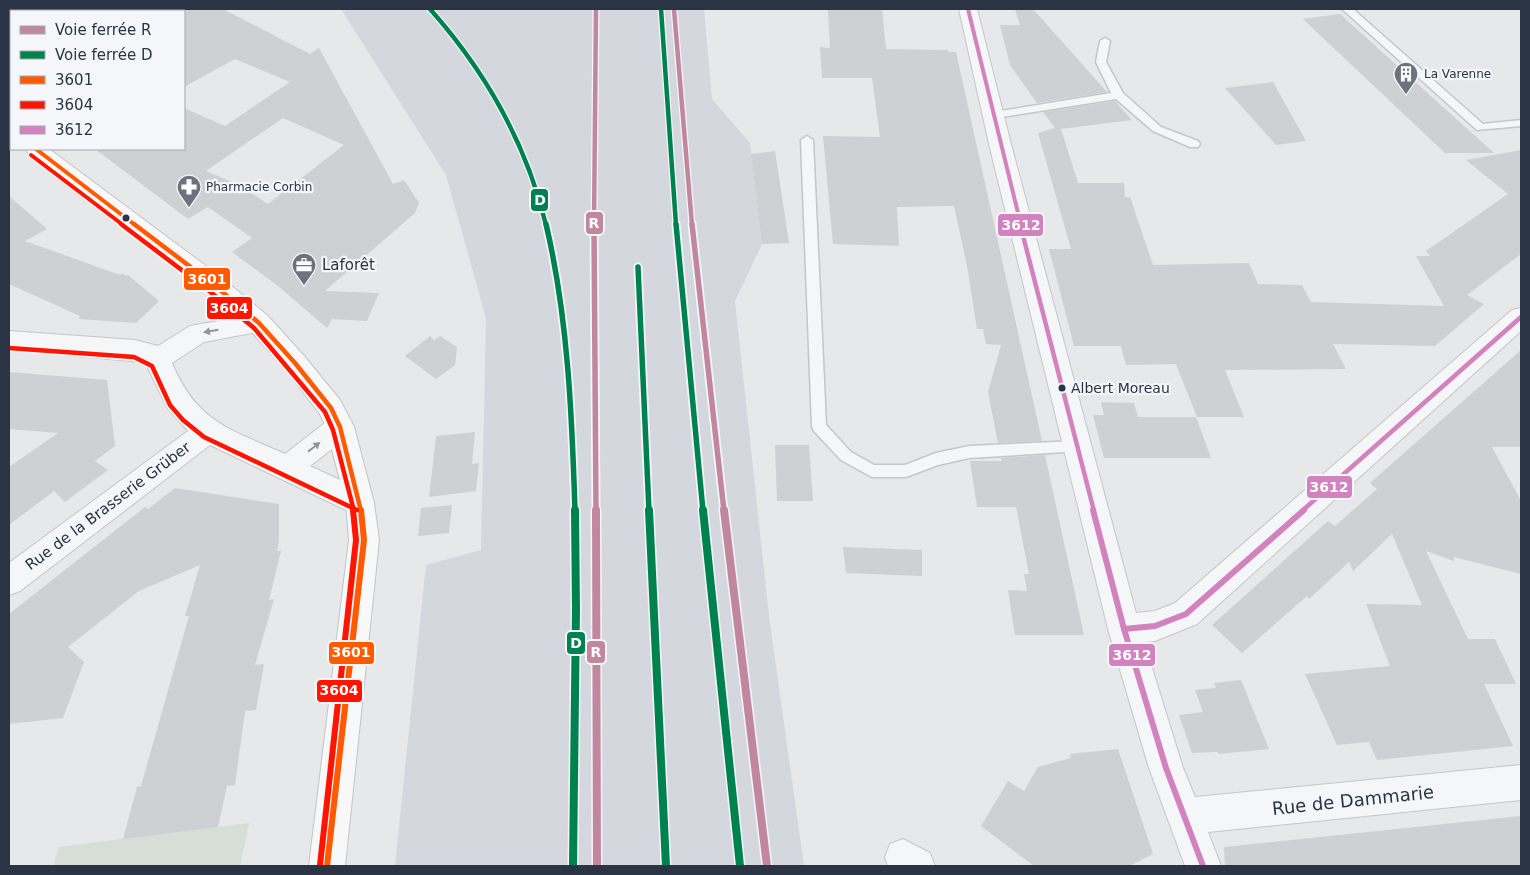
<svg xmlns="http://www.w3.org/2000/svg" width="1530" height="875" viewBox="0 0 1530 875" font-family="'DejaVu Sans',sans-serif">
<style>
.built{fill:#d4d7dd}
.green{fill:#d6ded6}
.building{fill:#ced0d3;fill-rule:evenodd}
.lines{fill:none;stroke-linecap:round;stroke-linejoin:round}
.service-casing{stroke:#c4c6c8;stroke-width:3}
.minor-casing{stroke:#c4c6c8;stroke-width:2}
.primary-casing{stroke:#c2c5c8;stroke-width:2}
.service{fill:#f5f6f7;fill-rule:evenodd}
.minor{fill:#f5f6f7;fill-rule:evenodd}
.primary{fill:#f8f8f8;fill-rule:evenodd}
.bus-1-far2-casing{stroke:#f4f6f9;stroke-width:6}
.bus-1-far1-casing{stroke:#f4f6f9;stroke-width:8}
.bus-1-casing{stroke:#f4f6f9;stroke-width:10}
.bus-2-far2-casing{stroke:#f4f6f9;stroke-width:6}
.bus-2-far1-casing{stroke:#f4f6f9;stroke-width:8}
.bus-2-casing{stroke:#f4f6f9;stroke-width:10}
.bus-3-far2-casing{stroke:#f4f6f9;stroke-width:6}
.bus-3-far1-casing{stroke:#f4f6f9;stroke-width:8}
.bus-3-casing{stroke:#f4f6f9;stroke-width:10}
.bus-1-far2{stroke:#ff5a00;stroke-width:4}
.bus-1-far1{stroke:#ff5a00;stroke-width:4.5}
.bus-1{stroke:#ff5a00;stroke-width:6}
.bus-2-far2{stroke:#ff1400;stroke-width:4}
.bus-2-far1{stroke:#ff1400;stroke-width:4.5}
.bus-2{stroke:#ff1400;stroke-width:6}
.bus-3-far2{stroke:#d282be;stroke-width:4}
.bus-3-far1{stroke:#d282be;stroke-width:4.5}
.bus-3{stroke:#d282be;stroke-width:6}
.rail-1-far2-casing{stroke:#f4f6f9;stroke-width:7}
.rail-1-far1-casing{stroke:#f4f6f9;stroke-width:9}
.rail-1-casing{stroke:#f4f6f9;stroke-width:11}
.rail-2-far2-casing{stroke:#f4f6f9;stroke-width:7}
.rail-2-far1-casing{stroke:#f4f6f9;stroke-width:9}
.rail-2-casing{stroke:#f4f6f9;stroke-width:11}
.rail-1-far2{stroke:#c1889d;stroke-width:4.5}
.rail-1-far1{stroke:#c1889d;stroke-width:5.5}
.rail-1{stroke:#c1889d;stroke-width:8}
.rail-2-far2{stroke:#00824e;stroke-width:4.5}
.rail-2-far1{stroke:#00824e;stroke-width:5.5}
.rail-2{stroke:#00824e;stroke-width:8}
.oneway{fill:#90959e}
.bus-dot{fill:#2b3445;stroke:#f4f6f9;stroke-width:2}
.labels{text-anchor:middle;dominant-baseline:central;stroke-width:4.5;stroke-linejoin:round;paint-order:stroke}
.far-poi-label{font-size:12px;fill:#2b3445;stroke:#f4f6f9;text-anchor:start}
.bus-label{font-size:14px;fill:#2b3445;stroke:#f4f6f9;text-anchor:start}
.poi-label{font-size:15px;fill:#2b3445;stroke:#f4f6f9;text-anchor:start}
.street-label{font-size:15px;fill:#2b3445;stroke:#f4f6f9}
.near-street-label{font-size:18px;fill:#2b3445;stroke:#f4f6f9}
.line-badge{stroke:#f4f6f9;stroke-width:2}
.badge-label{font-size:14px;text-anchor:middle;font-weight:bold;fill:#fff}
</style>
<rect width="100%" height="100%" fill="#e6e8ea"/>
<polygon class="built" points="341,9 704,9 712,99 750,143 762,244 735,301 769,616 804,866 395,866 426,565 481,550 486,318 446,175"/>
<polygon class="green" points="249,823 240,866 53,866 59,847"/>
<g class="building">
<path d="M 184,9 L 223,9 L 310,54 L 319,48 L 393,184 L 404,180 L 419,203 L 415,213 L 325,291 L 379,293 L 367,321 L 332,319 L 327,328 L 278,286 L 232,252 L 252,238 L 208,207 L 188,219 L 95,149 L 184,149 L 184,108 L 225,126 L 290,82 L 235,59 L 184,87 ZM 283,118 L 344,145 L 268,204 L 239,185 L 206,171 Z"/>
<polygon points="828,9 882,9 886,49 948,50 948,52 956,52 1042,441 998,443 988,392 1001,345 986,344 983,329 977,329 967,266 954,206 897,207 899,246 833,244 823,136 880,137 872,78 822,78 820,47 830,48"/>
<polygon points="1015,9 1033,9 1107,92 1037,103 1010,65 1000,25 1020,25"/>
<polygon points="1340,14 1494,153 1445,153 1303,19"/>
<polygon points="1273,82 1306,141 1276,145 1225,88"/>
<polygon points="1115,101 1132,120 1061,129 1078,183 1124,183 1125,197 1130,197 1153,265 1249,263 1258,284 1302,285 1311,302 1444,306 1416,256 1430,256 1426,251 1508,194 1466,160 1521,150 1521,254 1467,295 1484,304 1435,346 1333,344 1346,369 1225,370 1244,417 1197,417 1176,364 1126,365 1121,346 1074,346 1049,249 1071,249 1038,133 1055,128 1043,112"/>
<polygon points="775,151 789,243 762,244 751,154"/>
<polygon points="9,196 47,229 25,241 120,275 123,273 126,276 128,275 159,301 136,323 79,319 80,316 9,284"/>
<polygon points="430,336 434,340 440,336 457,347 455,365 436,379 405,356"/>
<polygon points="1521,350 1521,447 1492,447 1521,501 1521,574 1454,557 1454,561 1426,551 1468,639 1495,639 1516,684 1484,684 1513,746 1377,760 1369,742 1337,745 1305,674 1390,666 1366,604 1422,605 1392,534 1353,571 1349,562 1309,599 1307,596 1242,653 1212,625 1328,521 1335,526 1377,489 1370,483"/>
<polygon points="9,372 107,380 115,446 95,461 108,470 65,502 54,491 9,525 9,467 58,433 9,429"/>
<polygon points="1101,402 1134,403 1138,417 1196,417 1211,458 1104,458 1093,415 1104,415"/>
<polygon points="475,432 472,464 479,463 476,491 429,497 436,436"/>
<polygon points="775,445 809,445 813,501 777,501"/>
<polygon points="1045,455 1063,538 1084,635 1015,635 1008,590 1027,591 1024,574 1029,574 1016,507 977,507 970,461 1002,461 1001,458"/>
<polygon points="175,488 279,504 279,542 277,551 281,551 269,600 274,599 255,665 264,664 256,710 245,711 235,785 227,786 218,827 123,839 137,787 141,786 189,616 185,616 200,565 139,591 68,647 84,662 63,718 9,724 9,614 145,507 148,509"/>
<polygon points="452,505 449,533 418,536 421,508"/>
<polygon points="843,547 922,550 922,576 846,573"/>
<polygon points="1241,680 1269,749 1218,754 1218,752 1192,753 1179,715 1203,712 1195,690 1216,688 1214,683"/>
<polygon points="1118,749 1153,854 1129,866 1034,866 981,826 1008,781 1024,791 1038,767 1071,758 1070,754"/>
<polygon points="1521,816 1521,866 1225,866 1224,847"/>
</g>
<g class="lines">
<defs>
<g id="service">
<polygon points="51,9 64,9 62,11 49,11"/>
<polygon points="1342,9 1353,9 1483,124 1521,120 1521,126 1477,130"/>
<polygon points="1105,38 1110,41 1106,62 1123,93 1161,127 1198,141 1200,144 1198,147 1190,147 1153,131 1116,99 995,118 991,117 989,115 995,112 1111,93 1096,62 1100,41"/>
<rect x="9" y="51" width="2" height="7"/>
<polygon points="807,136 813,140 826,425 851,452 874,465 905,465 936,453 969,446 1077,441 1082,443 1085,447 1082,451 969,458 938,465 906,477 872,477 841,460 814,431 812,427 801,140"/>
</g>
<g id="minor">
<polygon points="959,9 977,9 1011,144 1136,613 1155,611 1175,603 1512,310 1521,308 1521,331 1197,624 1155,641 1144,642 1183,768 1195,797 1521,765 1521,800 1208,832 1221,866 1185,866 1149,768 1108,629 989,144"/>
<path d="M 259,314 L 268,316 L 271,323 L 268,330 L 204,342 L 172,363 C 197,423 230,429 285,454 L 330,419 L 340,416 L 350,419 L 354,427 L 350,435 L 310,466 L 370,494 L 374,503 L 370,512 L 360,515 L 350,512 L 210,445 L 20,591 L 9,595 L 9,563 L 188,431 L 167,407 L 147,366 L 143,362 L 9,350 L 9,331 L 135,340 L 158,346 L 190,326 Z"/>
<polygon points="903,839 930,853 935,866 888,866 885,857 890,844"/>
</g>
<g id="primary">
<rect x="9" y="122" width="2" height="14"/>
<polygon points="26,149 49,149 222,278 268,316 304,356 340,400 354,427 374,503 379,540 345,866 309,866 349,540 346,503 326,427 320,414 286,370 250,330 204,290 29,154"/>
</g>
</defs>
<use href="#service" class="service-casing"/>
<use href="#minor" class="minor-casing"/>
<use href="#primary" class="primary-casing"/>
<use href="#service" class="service"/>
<use href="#minor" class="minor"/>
<use href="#primary" class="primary"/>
<defs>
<polyline id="bus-1-far2" points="36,149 135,225"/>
<polyline id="bus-1-far1" points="134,224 213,284 259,323 295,363 331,408 340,427 361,511"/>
<polyline id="bus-1" points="327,866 364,540 361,510"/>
<polyline id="bus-2-far2" points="31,155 123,225"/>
<g id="bus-2-far1">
<polyline points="121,224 208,290 254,328 325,412 333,430 354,511"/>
<polyline points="9,348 134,357 152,366 170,405 183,420 204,437 357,510"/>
</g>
<polyline id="bus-2" points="320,865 356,540 353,510"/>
<polyline id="bus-3-far2" points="968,9 1021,225"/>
<g id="bus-3-far1">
<polyline points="1020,224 1094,511"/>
<polyline points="1302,511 1521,317"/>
</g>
<g id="bus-3">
<polyline points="1093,510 1124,629 1166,768 1203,866"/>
<polyline points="1124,629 1155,626 1186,614 1304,510"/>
</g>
</defs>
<use href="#bus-1-far2" class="bus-1-far2-casing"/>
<use href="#bus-1-far1" class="bus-1-far1-casing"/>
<use href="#bus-1" class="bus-1-casing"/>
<use href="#bus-2-far2" class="bus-2-far2-casing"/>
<use href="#bus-2-far1" class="bus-2-far1-casing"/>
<use href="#bus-2" class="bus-2-casing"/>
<use href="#bus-3-far2" class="bus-3-far2-casing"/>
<use href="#bus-3-far1" class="bus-3-far1-casing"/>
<use href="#bus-3" class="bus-3-casing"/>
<use href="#bus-1-far2" class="bus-1-far2"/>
<use href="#bus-1-far1" class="bus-1-far1"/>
<use href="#bus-1" class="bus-1"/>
<use href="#bus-2-far2" class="bus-2-far2"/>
<use href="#bus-2-far1" class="bus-2-far1"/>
<use href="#bus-2" class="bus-2"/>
<use href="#bus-3-far2" class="bus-3-far2"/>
<use href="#bus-3-far1" class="bus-3-far1"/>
<use href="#bus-3" class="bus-3"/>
<defs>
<g id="rail-1-far2">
<polyline points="674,9 692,225"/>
<polyline points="594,225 596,9"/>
</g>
<g id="rail-1-far1">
<polyline points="594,224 596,511"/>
<polyline points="692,224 724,511"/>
</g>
<g id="rail-1">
<polyline points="596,510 597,866"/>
<polyline points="724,510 767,866"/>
</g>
<g id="rail-2-far2">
<path d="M 430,9 C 486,72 526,142 546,225"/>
<polyline points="661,9 676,225"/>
</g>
<g id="rail-2-far1">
<path d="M 546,224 C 568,317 572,416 575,511"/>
<polyline points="676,224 703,511"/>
<polyline points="638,267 649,511"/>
</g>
<g id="rail-2">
<polyline points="649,510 666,866"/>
<polyline points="703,510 740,866"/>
<polyline points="573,866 576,609 575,510"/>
</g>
</defs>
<use href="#rail-1-far2" class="rail-1-far2-casing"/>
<use href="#rail-1-far1" class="rail-1-far1-casing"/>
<use href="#rail-1" class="rail-1-casing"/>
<use href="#rail-2-far2" class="rail-2-far2-casing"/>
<use href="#rail-2-far1" class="rail-2-far1-casing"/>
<use href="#rail-2" class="rail-2-casing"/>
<use href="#rail-1-far2" class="rail-1-far2"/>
<use href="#rail-1-far1" class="rail-1-far1"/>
<use href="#rail-1" class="rail-1"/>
<use href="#rail-2-far2" class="rail-2-far2"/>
<use href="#rail-2-far1" class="rail-2-far1"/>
<use href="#rail-2" class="rail-2"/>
</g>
<defs><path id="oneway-solid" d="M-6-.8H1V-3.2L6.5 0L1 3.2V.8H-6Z" transform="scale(1.25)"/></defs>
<g class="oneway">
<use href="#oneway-solid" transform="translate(211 331) rotate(170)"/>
<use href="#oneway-solid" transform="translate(314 447) rotate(-38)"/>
</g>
<defs>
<symbol id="building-pin" viewBox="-11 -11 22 30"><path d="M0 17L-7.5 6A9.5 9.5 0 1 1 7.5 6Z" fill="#6c737f" stroke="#f4f6f9"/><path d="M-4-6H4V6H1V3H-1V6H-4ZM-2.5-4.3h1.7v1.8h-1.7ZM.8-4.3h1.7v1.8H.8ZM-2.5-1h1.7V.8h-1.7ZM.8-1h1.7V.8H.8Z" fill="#fff"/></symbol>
<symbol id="pharmacy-pin" viewBox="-11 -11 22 30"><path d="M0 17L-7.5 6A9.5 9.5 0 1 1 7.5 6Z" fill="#6c737f" stroke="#f4f6f9"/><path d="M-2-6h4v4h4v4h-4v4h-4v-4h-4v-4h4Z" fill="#fff"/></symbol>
<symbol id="office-pin" viewBox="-11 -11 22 30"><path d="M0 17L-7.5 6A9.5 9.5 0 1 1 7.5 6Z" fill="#6c737f" stroke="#f4f6f9"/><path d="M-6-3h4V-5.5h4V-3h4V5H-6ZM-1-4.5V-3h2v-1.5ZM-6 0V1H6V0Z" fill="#fff"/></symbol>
</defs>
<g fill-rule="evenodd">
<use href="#building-pin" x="1392" y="60" width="28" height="38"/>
<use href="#pharmacy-pin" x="175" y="173" width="28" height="38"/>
<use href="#office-pin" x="290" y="251" width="28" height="38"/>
</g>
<g class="bus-dot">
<circle cx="126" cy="218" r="4.5"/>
<circle cx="1062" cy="388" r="4.5"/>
</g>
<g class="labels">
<g class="far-poi-label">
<text x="1424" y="74">La Varenne</text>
<text x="206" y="187">Pharmacie Corbin</text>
</g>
<g class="bus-label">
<text x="1071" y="388">Albert Moreau</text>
</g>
<g class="poi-label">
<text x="322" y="265">Laforêt</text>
</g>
<g class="street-label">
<text transform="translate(108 506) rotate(-37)">Rue de la Brasserie Grüber</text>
</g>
<g class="near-street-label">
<text transform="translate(1353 800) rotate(-6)">Rue de Dammarie</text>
</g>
</g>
<g class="line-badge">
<rect x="530" y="188" width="19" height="24" rx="5" fill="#00824e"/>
<rect x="585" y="211" width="19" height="24" rx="5" fill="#c1889d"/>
<rect x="997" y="213" width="47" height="24" rx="5" fill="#d282be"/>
<rect x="183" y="267" width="48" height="24" rx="5" fill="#ff5a00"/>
<rect x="206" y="296" width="47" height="24" rx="5" fill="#ff1400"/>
<rect x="1306" y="475" width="47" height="24" rx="5" fill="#d282be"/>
<rect x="566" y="631" width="20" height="24" rx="5" fill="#00824e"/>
<rect x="586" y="640" width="20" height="24" rx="5" fill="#c1889d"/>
<rect x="328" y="641" width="47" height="24" rx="5" fill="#ff5a00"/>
<rect x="1108" y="643" width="48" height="24" rx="5" fill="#d282be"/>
<rect x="316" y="679" width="47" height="24" rx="5" fill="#ff1400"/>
</g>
<g class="badge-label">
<text x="540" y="205">D</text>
<text x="594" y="228">R</text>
<text x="1021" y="230">3612</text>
<text x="207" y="284">3601</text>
<text x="229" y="313">3604</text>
<text x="1329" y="492">3612</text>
<text x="576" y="648">D</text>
<text x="596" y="657">R</text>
<text x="351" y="657">3601</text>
<text x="1132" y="660">3612</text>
<text x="339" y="695">3604</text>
</g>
<rect width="1530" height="875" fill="none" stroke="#2b3445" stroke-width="20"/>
<rect x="10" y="10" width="175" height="140" fill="#f4f6f9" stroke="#a4a8b1"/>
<rect x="20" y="26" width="25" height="8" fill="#c1889d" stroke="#a4a8b1"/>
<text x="55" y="35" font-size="15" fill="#2b3445">Voie ferrée R</text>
<rect x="20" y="51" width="25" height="8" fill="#00824e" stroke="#a4a8b1"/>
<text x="55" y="60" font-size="15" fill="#2b3445">Voie ferrée D</text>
<rect x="20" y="76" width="25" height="8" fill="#ff5a00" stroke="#a4a8b1"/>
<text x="55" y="85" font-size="15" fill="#2b3445">3601</text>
<rect x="20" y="101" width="25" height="8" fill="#ff1400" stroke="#a4a8b1"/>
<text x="55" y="110" font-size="15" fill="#2b3445">3604</text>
<rect x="20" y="126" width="25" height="8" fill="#d282be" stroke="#a4a8b1"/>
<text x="55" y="135" font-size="15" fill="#2b3445">3612</text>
</svg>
